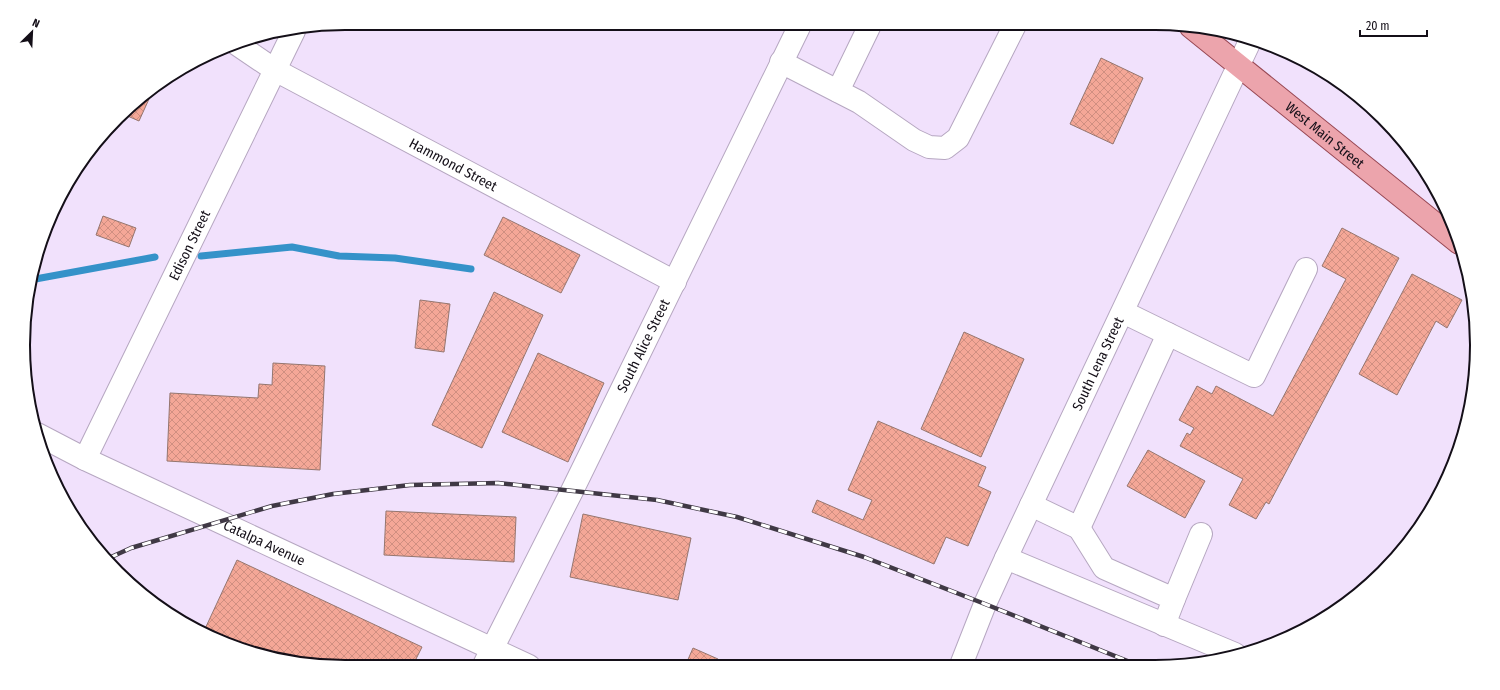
<svg xmlns="http://www.w3.org/2000/svg" width="1500" height="690" viewBox="0 0 1500 690" font-family="'Fira Sans Condensed',sans-serif">
<style>
.lines{fill:none;stroke-linecap:round;stroke-linejoin:round}
.stream{stroke:#3592c9;stroke-width:7}
.building{fill:url(#building-cross-hatch);stroke:#95766f}
.minor-casing{stroke:#b6a7c1;stroke-width:24}
.major-casing{stroke:#984854;stroke-width:24}
.minor{stroke:#fff;stroke-width:22}
.major{stroke:#eca4ac;stroke-width:22}
.rail-casing{stroke:#403945;stroke-width:4.5}
.rail{stroke:#fff;stroke-width:3;stroke-dasharray:9;stroke-linecap:butt}
.labels{text-anchor:middle;dominant-baseline:central;stroke-width:3;stroke-linejoin:round;paint-order:stroke}
.street-label{font-size:14px;fill:#140f18;stroke:#fff}
.rim{fill:none;stroke:#140f18;stroke-width:2}
</style>
<defs>
<pattern id="building-cross-hatch" width="8" height="8" patternUnits="userSpaceOnUse"><rect width="8" height="8" fill="#f4a797"/><path d="M0 0l8 8M0 8l8-8" fill="none" stroke="#d08f81"/></pattern>
</defs>
<rect width="100%" height="100%" fill="#f1e1fc"/>
<g class="lines">
<g class="stream">
<polyline points="201,256 292,247 339,256 395,258 471,269"/>
<polyline points="30,280 155,257"/>
</g>
</g>
<g class="building">
<polygon points="1101,58 1143,78 1113,144 1070,124"/>
<polygon points="154,88 139,121 123,114 133,103"/>
<polygon points="103,216 136,228 129,247 96,235"/>
<polygon points="503,217 580,255 561,293 484,255"/>
<polygon points="1342,228 1399,258 1269,504 1266,502 1256,519 1229,505 1243,479 1180,446 1187,433 1190,435 1194,428 1179,420 1197,386 1212,394 1216,386 1273,416 1346,279 1322,266"/>
<polygon points="1412,274 1462,300 1447,328 1436,321 1397,395 1359,374"/>
<polygon points="494,292 543,315 482,448 432,425"/>
<polygon points="420,300 450,304 444,352 415,348"/>
<polygon points="964,332 1024,359 981,457 921,429"/>
<polygon points="538,353 604,383 568,462 502,432"/>
<polygon points="273,363 325,366 320,470 167,461 170,393 258,398 259,384 272,385"/>
<polygon points="878,421 986,467 978,486 991,492 968,546 946,537 934,564 812,512 817,500 863,520 872,500 848,490"/>
<polygon points="1148,450 1205,481 1185,518 1127,486"/>
<polygon points="386,511 516,517 514,562 384,555"/>
<polygon points="583,514 691,538 678,600 570,577"/>
<polygon points="237,560 422,647 412,667 345,667 282,661 222,643 204,631"/>
<polygon points="693,648 718,659 715,666 690,666 686,664"/>
</g>
<g class="lines">
<defs>
<g id="minor">
<path id="s1" d="M 235,43 L 275,70 L 675,282"/>
<polyline points="781,62 859,102 914,140 929,147 945,148 958,138 1016,23"/>
<polyline points="838,91 871,23"/>
<polyline points="1123,312 1254,376 1306,269"/>
<path id="s2" d="M 37,434 L 85,459 L 529,666"/>
<path id="s3" d="M 85,459 L 294,31"/>
<polyline points="1031,505 1079,528 1168,334"/>
<polyline points="1079,528 1104,568 1174,599 1164,625"/>
<polyline points="1006,558 1235,654"/>
<polyline points="1174,599 1201,534"/>
<path id="s4" d="M 961,665 L 985,604 L 1006,558 L 1251,39"/>
<path id="s5" d="M 483,667 L 572,491 L 801,23"/>
</g>
<g id="major">
<path id="s6" d="M 1191,27 L 1459,243"/>
</g>
</defs>
<use href="#minor" class="minor-casing"/>
<use href="#major" class="major-casing"/>
<use href="#minor" class="minor"/>
<use href="#major" class="major"/>
<defs>
<polyline id="rail" points="109,558 131,548 272,506 333,494 410,485 498,483 657,500 737,517 864,557 985,604 1135,664"/>
</defs>
<use href="#rail" class="rail-casing"/>
<use href="#rail" class="rail"/>
</g>
<g class="labels">
<g class="street-label">
<text stroke="none"><textPath href="#s6" startOffset="172">West Main Street</textPath></text>
<text stroke="none"><textPath href="#s1" startOffset="250">Hammond Street</textPath></text>
<text stroke="none"><textPath href="#s3" startOffset="238">Edison Street</textPath></text>
<text stroke="none"><textPath href="#s5" startOffset="359">South Alice Street</textPath></text>
<text stroke="none"><textPath href="#s4" startOffset="331">South Lena Street</textPath></text>
<text stroke="none"><textPath href="#s2" startOffset="252">Catalpa Avenue</textPath></text>
</g>
</g>
<path d="M0 0H1500V690H0ZM345 30H1155A315 315 0 0 1 1470 345V345A315 315 0 0 1 1155 660H345A315 315 0 0 1 30 345V345A315 315 0 0 1 345 30Z" fill="#fff" fill-rule="evenodd"/>
<path class="rim" d="M345 30H1155A315 315 0 0 1 1470 345V345A315 315 0 0 1 1155 660H345A315 315 0 0 1 30 345V345A315 315 0 0 1 345 30Z"/>
<g transform="translate(32 32) rotate(24)" stroke="#ffffff" stroke-width="3" paint-order="stroke">
<path d="M0-3L7 15L0 10L-7 15Z" fill="#140f18"/>
<text y="-6" font-size="11" font-weight="bold" text-anchor="middle" fill="#140f18">N</text>
</g>
<path d="M1360 30v6h67v-6" fill="none" stroke="#140f18" stroke-width="2"/>
<text x="1366" y="30" font-size="12" fill="#140f18" stroke="#ffffff" stroke-width="3" paint-order="stroke">20 m</text>
</svg>
